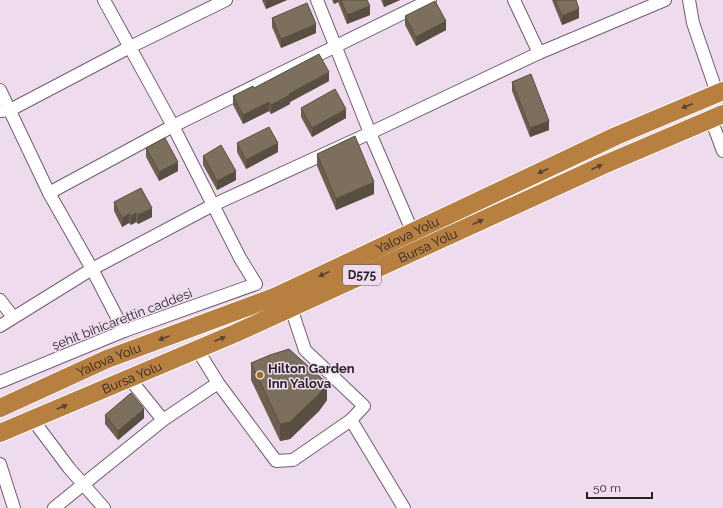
<svg xmlns="http://www.w3.org/2000/svg" width="723" height="508" viewBox="0 0 723 508" font-family="Raleway,sans-serif">
<style>
.lines{fill:none;stroke-linecap:round;stroke-linejoin:round}
.minor-casing{stroke:#6e5d6d;stroke-width:14}
.highway-casing{stroke:#fff;stroke-width:20}
.minor{stroke:#fff;stroke-width:12}
.highway{stroke:#b78041;stroke-width:18}
.wall{fill:#6c5f50}
.shaded-wall{fill:#584e41}
.building{fill:#7d6f5d;stroke:#584e41}
.oneway{fill:#59412f}
.poi-dot{fill:#9c7020;stroke:#efdbee;stroke-width:1.5}
.labels{text-anchor:middle;dominant-baseline:central;stroke-width:3;stroke-linejoin:round;paint-order:stroke}
.shield{fill:#efdbee;stroke:#625762;stroke-width:1}
.shield-label{font-size:12px;font-weight:bold;fill:#261f26}
.street-label{font-size:13px;fill:#261f26;stroke:#efdbee}
.poi-label{font-size:13px;font-weight:bold;fill:#261f26;stroke:#efdbee;text-anchor:start}
</style>
<rect width="100%" height="100%" fill="#efdbee"/>
<g class="lines">
<defs>
<g id="minor">
<polyline points="317,0 370,133 413,233"/>
<polyline points="514,0 539,53"/>
<polyline points="689,0 693,23 717,93"/>
<polyline points="0,90 49,193 92,269 124,331"/>
<polyline points="0,111 10,110 130,47 226,0"/>
<polyline points="711,119 723,151"/>
<polyline points="49,193 173,126 430,0"/>
<polyline points="0,300 13,317"/>
<polyline points="291,308 305,350 364,406 351,420 404,508"/>
<polyline points="0,326 92,269 213,205 370,133 539,53 665,0"/>
<polyline points="197,349 218,383 276,461 293,460 351,420"/>
<polyline points="0,382 124,331 256,284 240,258 173,126 104,0"/>
<polyline points="36,418 39,428 69,468 104,508"/>
<polyline points="163,420 218,383"/>
<polyline points="0,464 14,508"/>
<polyline points="54,508 163,420 129,378"/>
</g>
<g id="highway">
<path id="s1" d="M 0,408 L 107,359 L 277,296 L 616,136 L 723,91"/>
<path id="s2" d="M 0,433 L 236,333 L 601,166 L 723,114"/>
</g>
</defs>
<use href="#minor" class="minor-casing"/>
<use href="#highway" class="highway-casing"/>
<use href="#minor" class="minor"/>
<use href="#highway" class="highway"/>
</g>
<g class="wall">
<polygon points="262,0 287,0 266,9"/>
<polygon points="332,0 367,0 370,15 347,24 338,2 334,4"/>
<polygon points="381,0 400,0 384,7"/>
<polygon points="552,0 576,0 579,18 562,25"/>
<polygon points="405,16 446,30 416,46 405,25"/>
<polygon points="272,18 316,33 281,48 272,27"/>
<polygon points="329,81 290,102 290,104 271,114 269,111 243,124 233,105 233,96 254,88"/>
<polygon points="512,82 549,130 530,137 512,91"/>
<polygon points="301,108 346,118 312,137 301,117"/>
<polygon points="237,143 278,152 246,169 237,152"/>
<polygon points="146,148 178,171 159,181 146,157"/>
<polygon points="317,154 374,194 336,210 317,166"/>
<polygon points="203,156 236,180 217,190 203,165"/>
<polygon points="114,202 152,217 138,224 136,222 131,225 129,223 122,227 114,211"/>
<polygon points="251,363 327,400 319,411 290,439 280,441 251,380"/>
<polygon points="105,415 144,418 118,440 105,424"/>
</g>
<g class="shaded-wall">
<polygon points="266,0 287,0 266,9"/>
<polygon points="334,0 338,0 338,2 334,4"/>
<polygon points="384,0 400,0 384,7"/>
<polygon points="370,6 370,15 347,24 347,15"/>
<polygon points="579,9 579,18 562,25 562,16"/>
<polygon points="446,21 446,30 416,46 416,37"/>
<polygon points="316,24 316,33 281,48 281,39"/>
<polygon points="329,72 329,81 290,102 290,104 271,114 271,105 289,94"/>
<polygon points="269,102 269,111 243,124 243,115"/>
<polygon points="346,109 346,118 312,137 312,128"/>
<polygon points="549,121 549,130 530,137 530,128"/>
<polygon points="278,143 278,152 246,169 246,160"/>
<polygon points="178,162 178,171 159,181 159,172"/>
<polygon points="236,171 236,180 217,190 217,181"/>
<polygon points="374,182 374,194 336,210 336,199"/>
<polygon points="152,208 152,217 138,224 138,215"/>
<polygon points="136,213 136,222 131,225 131,216"/>
<polygon points="129,214 129,223 122,227 122,218"/>
<polygon points="327,383 327,400 319,411 290,439 280,441 280,424"/>
<polygon points="144,409 144,418 118,440 118,431"/>
</g>
<g class="building">
<polygon points="341,0 367,0 370,6 347,15"/>
<polygon points="555,0 576,0 579,9 562,16"/>
<polygon points="435,1 446,21 416,37 405,16"/>
<polygon points="307,3 316,24 281,39 272,18"/>
<polygon points="319,54 329,72 289,94 290,95 271,105 269,102 243,115 233,96 253,86 254,88"/>
<polygon points="531,74 549,121 530,128 512,82"/>
<polygon points="335,89 346,109 312,128 301,108"/>
<polygon points="269,127 278,143 246,160 237,143"/>
<polygon points="355,136 374,182 336,199 317,154"/>
<polygon points="165,138 178,162 159,172 146,148"/>
<polygon points="221,145 236,171 217,181 203,156"/>
<polygon points="141,188 152,208 138,215 136,213 131,216 129,214 122,218 114,202"/>
<polygon points="289,349 327,383 319,394 290,422 280,424 251,363 270,355"/>
<polygon points="131,393 144,409 118,431 105,415"/>
</g>
<defs><path id="oneway-solid" d="M-6-.8H1V-3.2L6.5 0L1 3.2V.8H-6Z"/></defs>
<g class="oneway">
<use href="#oneway-solid" transform="translate(687 106) rotate(157)"/>
<use href="#oneway-solid" transform="translate(597 167) rotate(-24)"/>
<use href="#oneway-solid" transform="translate(543 171) rotate(154)"/>
<use href="#oneway-solid" transform="translate(478 222) rotate(-25)"/>
<use href="#oneway-solid" transform="translate(324 274) rotate(155)"/>
<use href="#oneway-solid" transform="translate(164 338) rotate(160)"/>
<use href="#oneway-solid" transform="translate(220 339) rotate(-23)"/>
<use href="#oneway-solid" transform="translate(62 407) rotate(-23)"/>
</g>
<circle class="poi-dot" cx="260" cy="375" r="4"/>
<g class="labels">
<rect class="shield" x="343" y="265" width="38" height="20" rx="3"/>
<g class="shield-label">
<text x="362" y="275">D575</text>
</g>
<g class="street-label">
<text stroke="none"><textPath href="#s1" startOffset="443">Yalova Yolu</textPath></text>
<text stroke="none"><textPath href="#s2" startOffset="467">Bursa Yolu</textPath></text>
<text transform="translate(122 319) rotate(-21)">şehit bihicarettin caddesi</text>
<text stroke="none"><textPath href="#s1" startOffset="119">Yalova Yolu</textPath></text>
<text stroke="none"><textPath href="#s2" startOffset="143">Bursa Yolu</textPath></text>
</g>
<g class="poi-label">
<text x="268" y="368">Hilton Garden<tspan x="268" dy="15">Inn Yalova</tspan></text>
</g>
</g>
<path d="M587 492v6h65v-6" fill="none" stroke="#261f26" stroke-width="2"/>
<text x="593" y="492" font-size="12" fill="#261f26" stroke="#efdbee" stroke-width="3" paint-order="stroke">50 m</text>
</svg>
